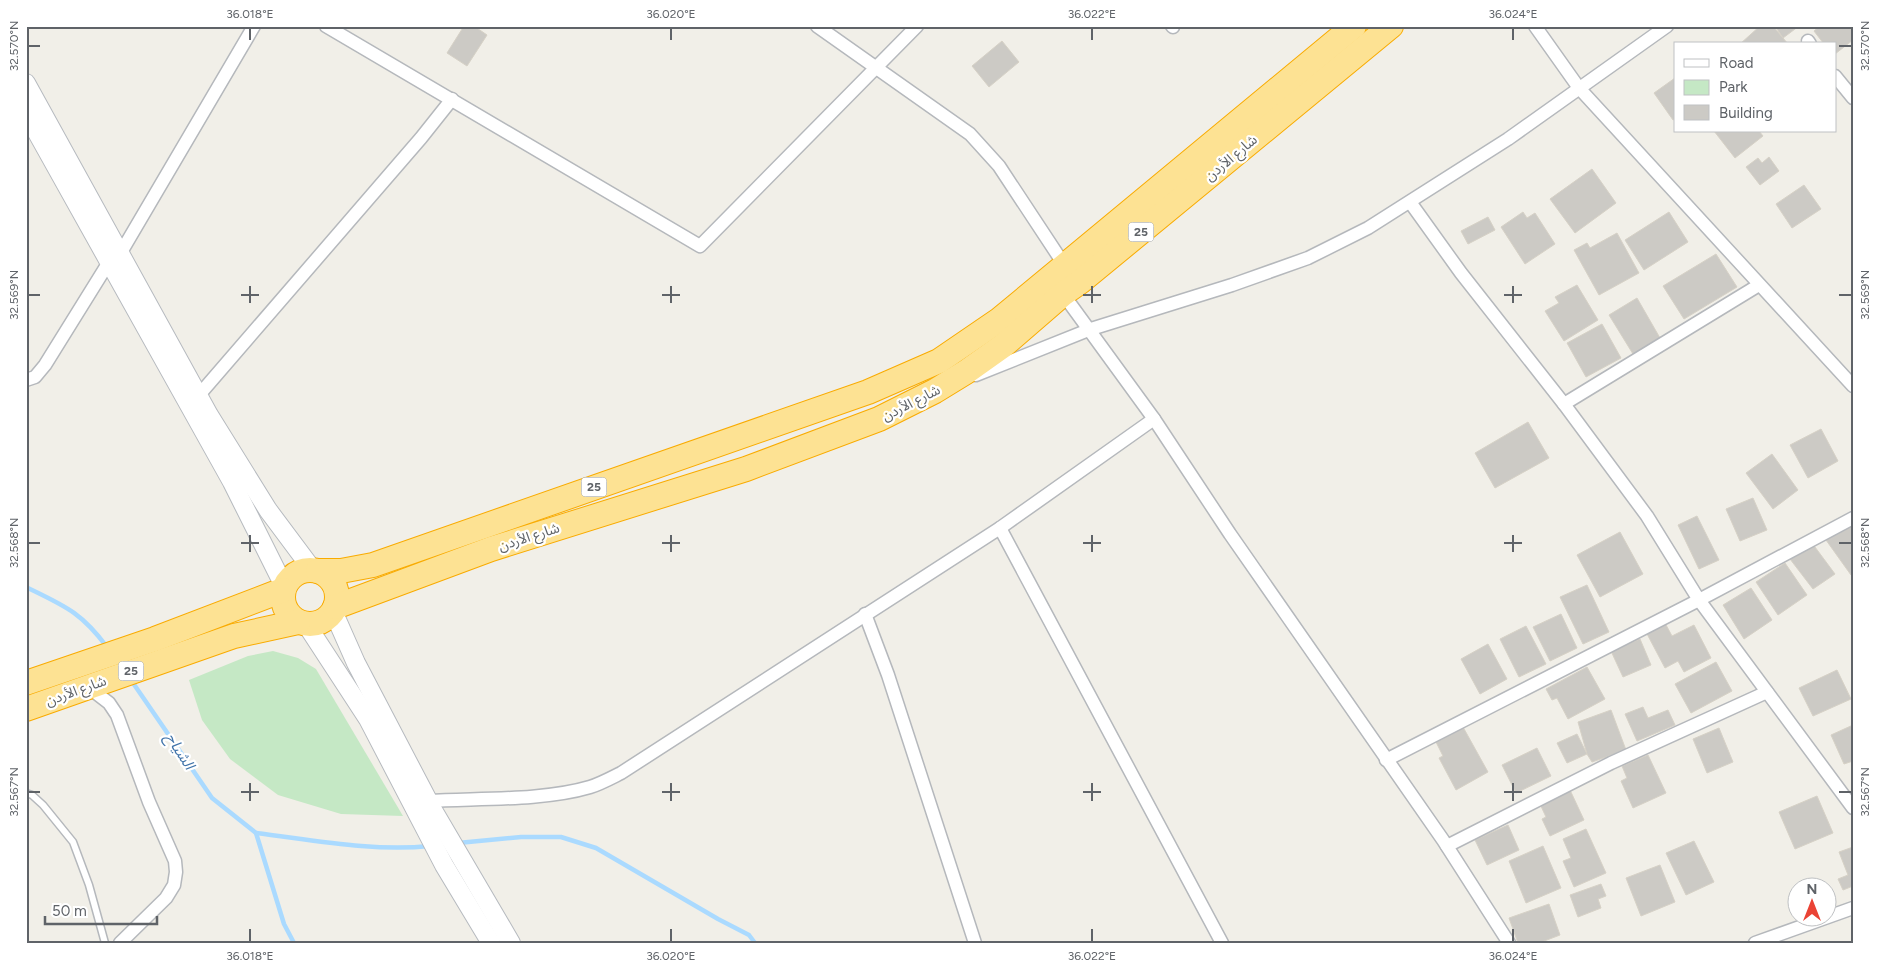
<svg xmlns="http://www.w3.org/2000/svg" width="1879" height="969" viewBox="0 0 1879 969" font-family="Figtree,'Noto Sans Arabic',sans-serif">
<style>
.green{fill:#c5e8c5}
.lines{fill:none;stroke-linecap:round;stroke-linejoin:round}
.stream{stroke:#aadaff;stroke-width:4.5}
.building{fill:#cccac5;stroke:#d6d1c6}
.lane-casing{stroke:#b5b8bc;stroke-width:9}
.street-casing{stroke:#b5b8bc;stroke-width:15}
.secondary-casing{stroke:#b6babf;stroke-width:20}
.highway-casing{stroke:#f9ab00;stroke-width:26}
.lane{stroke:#fff;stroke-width:6}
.street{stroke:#fff;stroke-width:12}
.secondary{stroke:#fff;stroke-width:18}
.highway{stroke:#fde293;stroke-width:24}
.ticks{fill:none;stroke:#5f6368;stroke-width:2}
.labels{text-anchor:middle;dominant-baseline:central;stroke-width:4.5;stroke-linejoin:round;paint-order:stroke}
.shield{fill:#fff;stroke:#8f9295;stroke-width:1}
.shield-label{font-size:12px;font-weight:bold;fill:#5f6368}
.street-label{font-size:14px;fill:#5f6368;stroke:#fff}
.water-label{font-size:15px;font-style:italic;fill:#4174aa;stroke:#fff}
.neatline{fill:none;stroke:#5f6368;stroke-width:2}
.ticks-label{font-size:12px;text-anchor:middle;fill:#5f6368}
</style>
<rect width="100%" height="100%" fill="#f1efe8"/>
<polygon class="green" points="273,651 298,658 316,669 403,816 341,814 278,795 230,759 202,720 189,680 248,656"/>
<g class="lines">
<g class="stream">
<path d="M 26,587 C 65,606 81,612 107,647"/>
<polyline points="131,680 212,798 256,833 284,924 294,943"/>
<path d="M 256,833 C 313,840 373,852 430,846"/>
<polyline points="458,843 521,837 561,837 596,848 718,919 749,935 755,943"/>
</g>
</g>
<g class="building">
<polygon points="464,26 474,26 487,35 467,66 447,53"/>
<polygon points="1760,26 1773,26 1788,44 1740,44"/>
<polygon points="1775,26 1799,26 1783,38"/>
<polygon points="1820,26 1853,26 1853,40 1835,54 1835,44 1824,44 1814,31"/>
<polygon points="1002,41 1019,62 989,87 972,66"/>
<polygon points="1675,78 1675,119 1673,120 1654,93"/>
<polygon points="1714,131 1759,131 1763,136 1735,158"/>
<polygon points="1769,157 1779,171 1760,185 1746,167 1758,158 1762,163"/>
<polygon points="1592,169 1616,203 1575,233 1550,199"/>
<polygon points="1804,185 1821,209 1792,228 1776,204"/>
<polygon points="1523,212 1527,218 1535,213 1555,244 1525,264 1501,227"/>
<polygon points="1669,212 1688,242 1644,270 1625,240"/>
<polygon points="1488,217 1495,230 1468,244 1461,231"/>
<polygon points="1617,233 1639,273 1599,295 1574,250 1587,243 1590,248"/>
<polygon points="1716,254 1737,287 1684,319 1663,286"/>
<polygon points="1577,285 1598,320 1564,341 1545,311 1559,303 1555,297"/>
<polygon points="1637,298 1660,338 1633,354 1609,315"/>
<polygon points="1602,324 1621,358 1586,377 1567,343"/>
<polygon points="1528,422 1549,458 1495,488 1475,453"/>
<polygon points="1821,429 1838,461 1808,478 1790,445"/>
<polygon points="1772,454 1798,490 1773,509 1746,473"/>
<polygon points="1753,498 1767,530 1740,541 1726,509"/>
<polygon points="1697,516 1719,560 1699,569 1678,525"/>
<polygon points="1853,521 1853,573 1851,575 1826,540"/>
<polygon points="1620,532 1643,574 1600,597 1577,555"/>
<polygon points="1812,543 1835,574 1813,589 1790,559"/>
<polygon points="1785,563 1807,595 1778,615 1756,582"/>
<polygon points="1587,585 1609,632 1583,644 1560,597"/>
<polygon points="1751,588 1772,620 1744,639 1723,605"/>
<polygon points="1561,614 1577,648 1550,661 1533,627"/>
<polygon points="1665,623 1672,636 1694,625 1711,658 1684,672 1678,661 1665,668 1646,632"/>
<polygon points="1526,626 1546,664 1519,677 1500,639"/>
<polygon points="1640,639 1651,665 1623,677 1611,651"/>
<polygon points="1488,644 1507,679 1480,694 1461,659"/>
<polygon points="1716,662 1732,691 1691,713 1675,684"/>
<polygon points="1587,667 1605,699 1568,719 1557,698 1552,700 1546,689"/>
<polygon points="1837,670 1851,699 1813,716 1799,688"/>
<polygon points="1643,707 1648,718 1668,710 1675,725 1637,741 1625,714"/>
<polygon points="1611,710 1626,750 1592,762 1587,754 1578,722"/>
<polygon points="1853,725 1853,761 1844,764 1831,735"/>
<polygon points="1463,727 1488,772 1456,790 1439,758 1443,756 1436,742"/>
<polygon points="1719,728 1733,762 1707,773 1693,739"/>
<polygon points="1577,734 1587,754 1567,763 1557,743"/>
<polygon points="1537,748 1551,776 1516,793 1502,765"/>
<polygon points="1648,755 1666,793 1633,808 1621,781 1627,778 1622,766"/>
<polygon points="1570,790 1584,820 1550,836 1542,819 1546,817 1540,804"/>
<polygon points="1817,796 1833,833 1795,849 1779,812"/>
<polygon points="1508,825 1519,850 1487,865 1475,840"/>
<polygon points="1586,829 1606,873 1574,887 1563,861 1571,858 1563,839"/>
<polygon points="1694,841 1714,882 1686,895 1666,853"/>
<polygon points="1543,846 1561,888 1526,903 1509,861"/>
<polygon points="1853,847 1853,886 1843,890 1838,879 1848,875 1839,852"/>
<polygon points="1660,865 1675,902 1641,916 1626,878"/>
<polygon points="1601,884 1606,896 1598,899 1601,908 1578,917 1570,895"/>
<polygon points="1549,904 1560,935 1539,943 1518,943 1509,918"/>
</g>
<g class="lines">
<defs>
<polyline id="lane" points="26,793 32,795 43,805 73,842 89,885 105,943"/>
<g id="street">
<polyline points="326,26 700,246 917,26"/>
<polyline points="817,26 970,134 999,166 1065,266"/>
<polyline points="1172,26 1173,27"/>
<polyline points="1535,26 1579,88 1853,386"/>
<polyline points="1808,41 1810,44"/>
<polyline points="1835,76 1853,98"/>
<polyline points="1410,202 1461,273 1564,404 1647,516 1699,600 1853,808"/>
<polyline points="120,254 254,26"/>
<polyline points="1063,294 1154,419 1230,534 1443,840 1509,943"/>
<polyline points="976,375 1091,329 1232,285 1308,258 1368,228 1508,139 1667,26"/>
<polyline points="26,380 35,377 45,365 109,262"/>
<polyline points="199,395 421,138 452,99"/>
<polyline points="1564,404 1759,285"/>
<polyline points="1000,528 1222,943"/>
<polyline points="865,614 888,675 975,943"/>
<polyline points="87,686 109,703 117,715 149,802 175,861 176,872 174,885 166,898 120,943"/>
<polyline points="1386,760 1699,600 1853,518"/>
<path d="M 423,803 L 428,801 C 477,798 543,801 590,787 C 600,784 611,778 621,773 L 1000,528 L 1154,419"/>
<polyline points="1447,846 1611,763 1767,692"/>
<polyline points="1755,943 1853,908"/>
</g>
<g id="secondary">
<polyline points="26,83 209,415 268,510 312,569"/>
<polyline points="26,113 232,482 284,586"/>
<polyline points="333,611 356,663 433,810 511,943"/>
<polyline points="306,624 368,719 444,865 491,943"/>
</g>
<g id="highway">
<circle cx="310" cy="597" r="27"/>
<polyline points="318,571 341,571 373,565 868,392 939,361 999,320 1354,26"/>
<polyline points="335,607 491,549 746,469 879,419 935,391 966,372 1004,345 1063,294 1080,282 1391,26"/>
<polyline points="26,683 155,639 283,590"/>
<polyline points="26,709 234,636 298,622"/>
</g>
</defs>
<use href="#lane" class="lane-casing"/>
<use href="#street" class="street-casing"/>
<use href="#secondary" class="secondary-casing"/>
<use href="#highway" class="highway-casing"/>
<use href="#lane" class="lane"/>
<use href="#street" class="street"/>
<use href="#secondary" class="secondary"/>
<use href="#highway" class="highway"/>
</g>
<path class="ticks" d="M 250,28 L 250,40M 671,28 L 671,40M 1092,28 L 1092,40M 1513,28 L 1513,40M 28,46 L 40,46M 1839,46 L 1852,46M 250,286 L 250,303M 671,286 L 671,303M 1092,286 L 1092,303M 1513,286 L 1513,303M 28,295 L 40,295M 241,295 L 259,295M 662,295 L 680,295M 1083,295 L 1101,295M 1504,295 L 1522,295M 1839,295 L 1852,295M 250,535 L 250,552M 671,535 L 671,552M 1092,535 L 1092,552M 1513,535 L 1513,552M 28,543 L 40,543M 241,543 L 259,543M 662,543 L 680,543M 1083,543 L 1101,543M 1504,543 L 1522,543M 1839,543 L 1852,543M 250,783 L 250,801M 671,783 L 671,801M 1092,783 L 1092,801M 1513,783 L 1513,801M 28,792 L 40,792M 241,792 L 259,792M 662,792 L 680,792M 1083,792 L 1101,792M 1504,792 L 1522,792M 1839,792 L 1852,792M 250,929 L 250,942M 671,929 L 671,942M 1092,929 L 1092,942M 1513,929 L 1513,942"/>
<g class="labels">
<g class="shield">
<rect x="1128.5" y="222.5" width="25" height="19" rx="4"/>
<rect x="581.5" y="477.5" width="25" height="19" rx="4"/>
<rect x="118.5" y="661.5" width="25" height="19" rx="4"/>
</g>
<g class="shield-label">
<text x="1141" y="232">25</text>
<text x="594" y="487">25</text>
<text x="131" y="671">25</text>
</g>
<g class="street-label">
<text transform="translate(1231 158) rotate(-40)">شارع الأردن</text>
<text transform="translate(911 403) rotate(-27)">شارع الأردن</text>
<text transform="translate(529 537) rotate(-18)">شارع الأردن</text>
<text transform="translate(76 691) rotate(-20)">شارع الأردن</text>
</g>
<g class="water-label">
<text transform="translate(180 751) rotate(57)">الشياح</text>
</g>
</g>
<rect width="1879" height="969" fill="none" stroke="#ffffff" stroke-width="55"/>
<rect x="1674" y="42" width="162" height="90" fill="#ffffff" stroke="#bfc1c3"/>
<rect x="1684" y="59" width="25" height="8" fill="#ffffff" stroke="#bfc1c3"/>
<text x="1719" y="68" font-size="15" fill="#5f6368">Road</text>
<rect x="1684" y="80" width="25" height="15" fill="#c5e8c5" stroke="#bfc1c3"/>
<text x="1719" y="92" font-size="15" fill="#5f6368">Park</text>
<rect x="1684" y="105" width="25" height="15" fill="#cccac5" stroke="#bfc1c3"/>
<text x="1719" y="118" font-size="15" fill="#5f6368">Building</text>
<g transform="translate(1812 902)"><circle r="24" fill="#ffffff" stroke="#bfc1c3"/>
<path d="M0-4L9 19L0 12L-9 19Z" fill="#ea4335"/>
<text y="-8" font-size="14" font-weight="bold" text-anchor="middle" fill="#5f6368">N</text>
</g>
<path d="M45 916v8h112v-8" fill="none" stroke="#5f6368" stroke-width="2.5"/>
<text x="52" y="916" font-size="15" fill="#5f6368" stroke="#ffffff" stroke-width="4" paint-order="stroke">50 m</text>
<rect x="28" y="28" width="1824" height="914" class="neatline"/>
<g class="ticks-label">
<text x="250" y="18">36.018°E</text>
<text x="671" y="18">36.020°E</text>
<text x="1092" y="18">36.022°E</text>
<text x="1513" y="18">36.024°E</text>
<text transform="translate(14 46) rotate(-90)" y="4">32.570°N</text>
<text transform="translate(1865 46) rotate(-90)" y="4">32.570°N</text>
<text transform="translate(14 295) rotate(-90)" y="4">32.569°N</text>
<text transform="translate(1865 295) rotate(-90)" y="4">32.569°N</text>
<text transform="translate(14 543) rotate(-90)" y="4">32.568°N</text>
<text transform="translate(1865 543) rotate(-90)" y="4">32.568°N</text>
<text transform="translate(14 792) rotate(-90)" y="4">32.567°N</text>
<text transform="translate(1865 792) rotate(-90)" y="4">32.567°N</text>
<text x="250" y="960">36.018°E</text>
<text x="671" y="960">36.020°E</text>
<text x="1092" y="960">36.022°E</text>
<text x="1513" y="960">36.024°E</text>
</g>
</svg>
